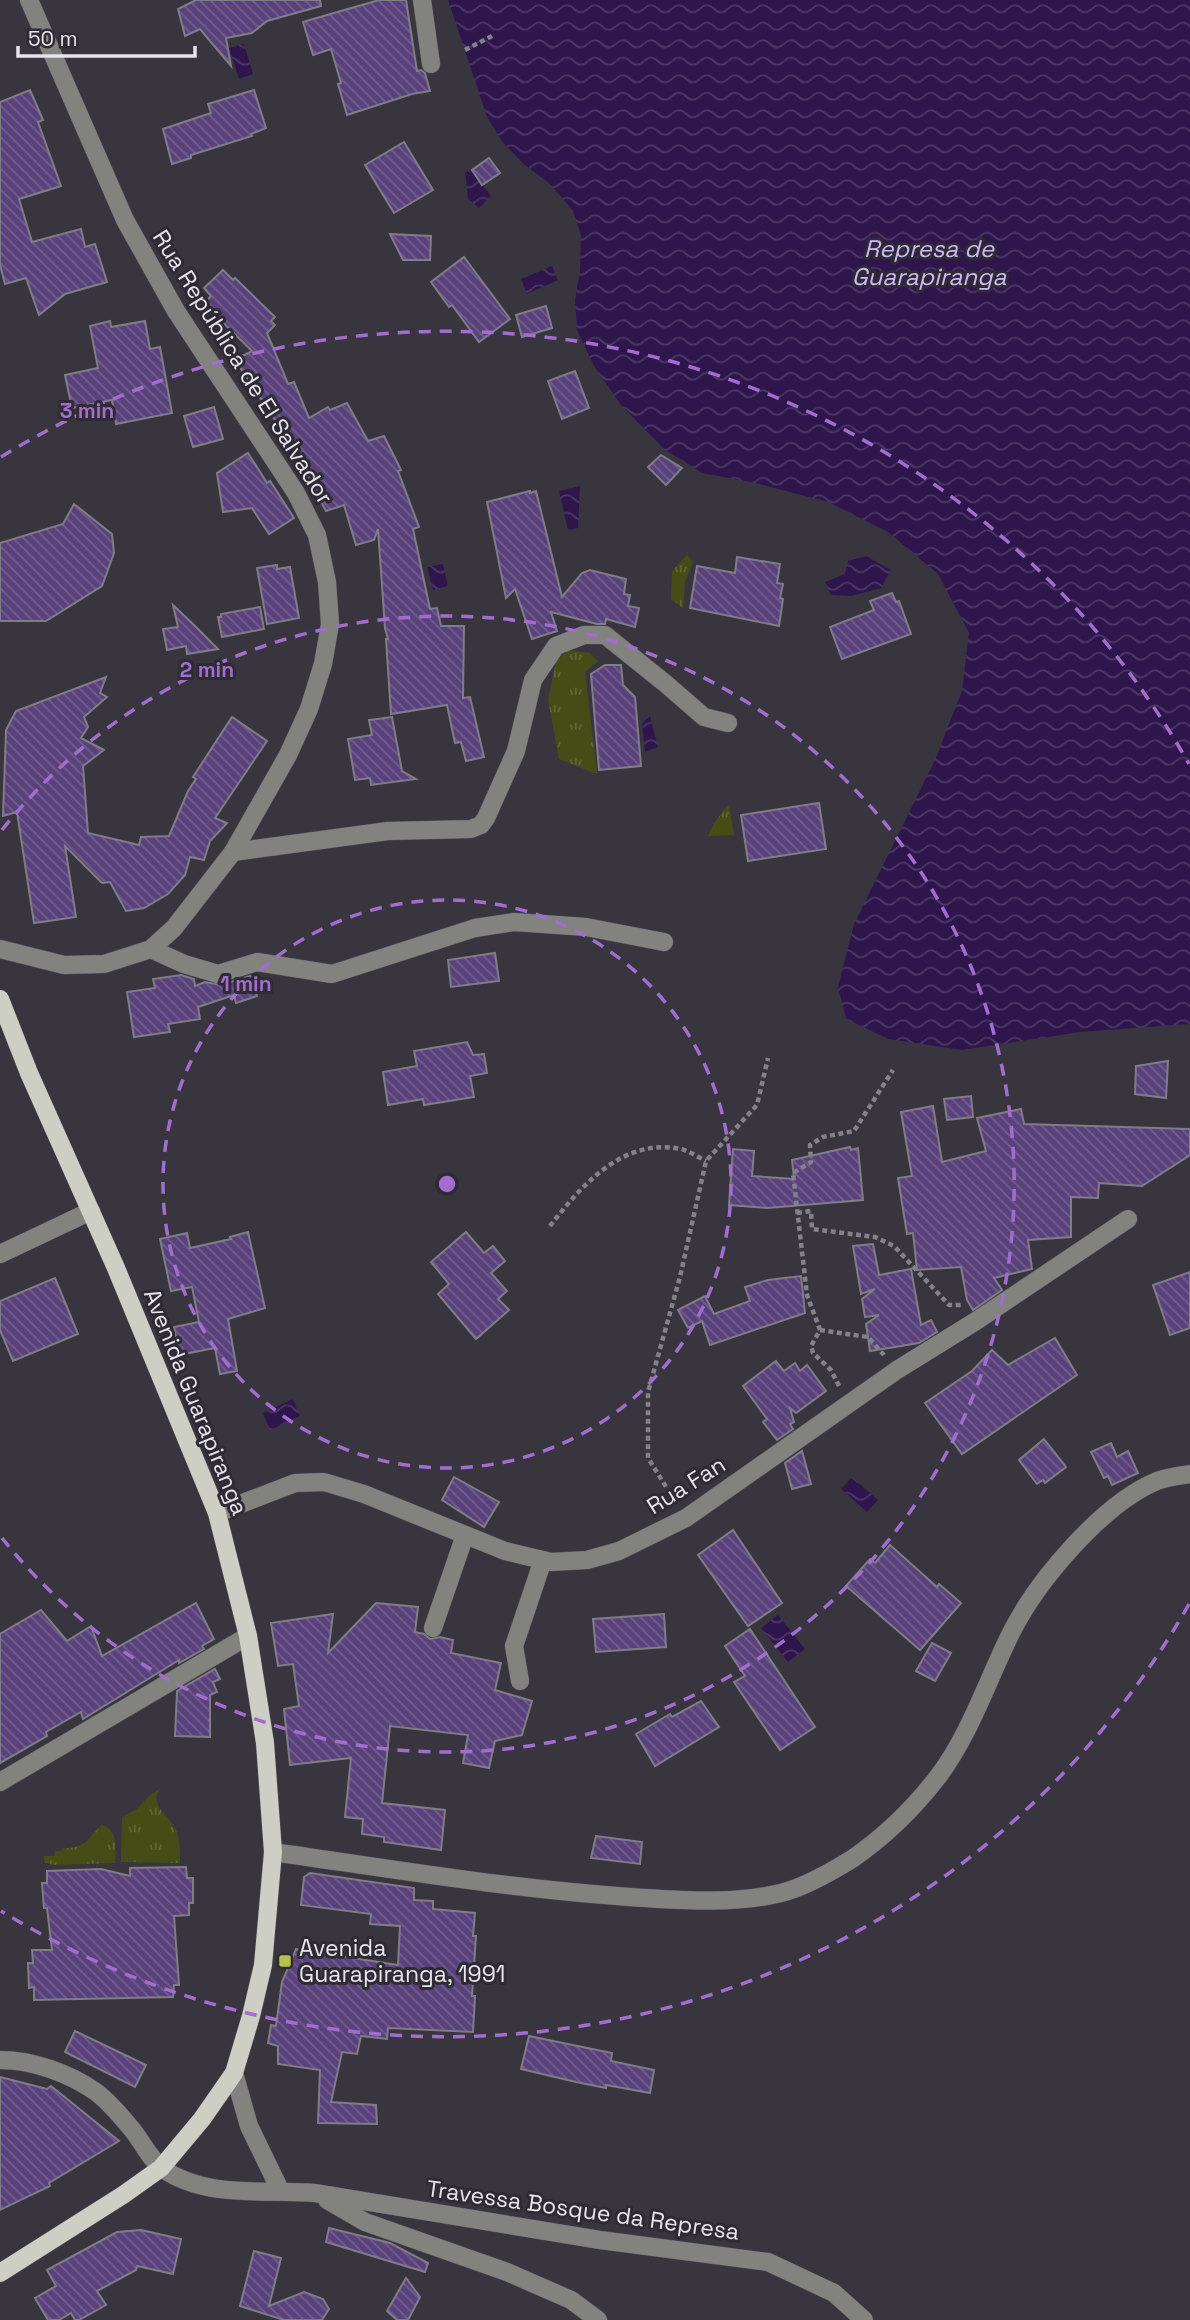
<svg xmlns="http://www.w3.org/2000/svg" width="1190" height="2320" viewBox="0 0 1190 2320" font-family="'Space Grotesk',sans-serif">
<style>
.grass{fill:url(#grass-tufts)}
.water{fill:url(#water-waves)}
.building{fill:url(#building-back-hatch);stroke:#807c88;stroke-width:2}
.lines{fill:none;stroke-linecap:round;stroke-linejoin:round}
.minor-casing{stroke:#54515b;stroke-width:19}
.major-casing{stroke:#54515b;stroke-width:19}
.path{stroke:#838189;stroke-width:4.5;stroke-dasharray:5 3.5;stroke-linecap:butt}
.minor{stroke:#82837e;stroke-width:18}
.major{stroke:#cdcfc4;stroke-width:18}
.ring{fill:none;stroke:#a16dce;stroke-width:3.5;stroke-dasharray:12 9}
.poi-dot{fill:#b5c249;stroke:#2e2b34;stroke-width:2.5}
.labels{text-anchor:middle;dominant-baseline:central;stroke-width:6;stroke-linejoin:round;paint-order:stroke}
.street-label{font-size:23px;fill:#e7e5eb;stroke:#2e2b34}
.poi-label{font-size:23px;fill:#e7e5eb;stroke:#2e2b34;text-anchor:start}
.water-label{font-size:24px;font-style:italic;fill:#d0b7fc;stroke:#2e2b34}
.centre{fill:#a16dce;stroke:#2e2b34;stroke-width:3.5}
.ring-label{font-size:21px;text-anchor:middle;font-weight:bold;fill:#a16dce;stroke:#2e2b34;stroke-width:6;stroke-linejoin:round;paint-order:stroke}
</style>
<defs>
<pattern id="grass-tufts" width="24" height="20" patternUnits="userSpaceOnUse" patternTransform="scale(1.75)"><rect width="24" height="20" fill="#464c16"/><path d="M3 7l-1-3M5 7V3M7 7l1-3M15 17l-1-3M17 17v-4M19 17l1-3" fill="none" stroke="#616638"/></pattern>
<pattern id="water-waves" width="16" height="10" patternUnits="userSpaceOnUse" patternTransform="scale(1.75)"><rect width="16" height="10" fill="#2e164c"/><path d="M0 5q4-4 8 0t8 0" fill="none" stroke="#4c3866"/></pattern>
<pattern id="building-back-hatch" width="6" height="6" patternUnits="userSpaceOnUse" patternTransform="scale(1.75)"><rect width="6" height="6" fill="#59427b"/><path d="M-1 5l2 2M0 0l6 6M5-1l2 2" fill="none" stroke="#715d8e"/></pattern>
</defs>
<rect width="100%" height="100%" fill="#38353f"/>
<g class="grass">
<polygon points="687,555 693,562 685,582 683,608 671,599 672,571"/>
<polygon points="569,650 590,653 598,661 585,672 597,774 559,759 548,700 556,661"/>
<polygon points="729,804 734,835 708,836 714,823"/>
<path d="M 160,1789 L 156,1797 C 159,1813 166,1813 173,1825 C 181,1837 180,1850 180,1863 L 121,1862 L 122,1817 L 137,1809 L 150,1795 Z"/>
<path d="M 102,1825 C 118,1830 116,1848 115,1863 L 53,1865 L 44,1862 L 44,1856 L 54,1856 L 55,1851 L 61,1851 L 63,1848 C 87,1849 87,1838 102,1825 Z"/>
</g>
<g class="water">
<polygon points="448,0 1190,0 1190,1024 1080,1032 962,1050 888,1039 846,1019 838,987 854,924 935,760 962,691 969,633 938,574 888,532 828,502 755,483 702,473 664,449 621,405 594,366 577,330 575,300 580,270 581,235 573,211 549,183 525,165 503,143 487,117"/>
<polygon points="244,44 253,74 239,79 229,48"/>
<polygon points="483,170 484,187 491,196 479,208 468,199 465,172"/>
<polygon points="552,266 558,280 527,294 521,279"/>
<polygon points="580,486 578,528 568,530 559,491"/>
<polygon points="866,556 891,570 881,588 852,596 831,595 825,582 845,574 848,561"/>
<polygon points="443,564 448,586 433,590 427,567"/>
<polygon points="650,716 658,747 645,752 642,724"/>
<polygon points="293,1399 300,1416 270,1430 263,1413"/>
<polygon points="852,1477 878,1500 867,1512 841,1489"/>
<polygon points="778,1615 805,1649 788,1662 761,1628"/>
</g>
<g class="building">
<polygon points="196,0 320,0 321,6 267,21 252,33 226,38 231,66 200,29 185,36 178,9"/>
<polygon points="379,0 406,0 417,71 421,70 425,73 430,91 412,94 347,115 338,84 341,83 331,49 313,55 303,22"/>
<polygon points="30,90 43,120 38,122 61,186 19,199 32,242 81,229 85,247 95,244 107,282 65,294 39,315 26,278 5,284 0,265 0,102"/>
<polygon points="254,90 266,128 251,134 252,136 191,155 191,158 172,164 163,129 211,113 208,104"/>
<polygon points="404,142 433,190 394,213 365,165"/>
<polygon points="489,158 500,173 482,185 472,170"/>
<polygon points="390,234 431,236 430,260 403,260"/>
<polygon points="464,257 510,319 479,342 452,305 449,307 431,282"/>
<polygon points="223,270 233,280 235,278 275,317 271,321 275,325 267,333 288,384 294,382 309,418 328,407 330,410 347,403 368,441 384,436 401,470 398,471 419,527 413,529 430,609 437,608 441,626 464,626 463,698 470,697 484,757 466,761 461,742 455,743 447,705 391,714 386,639 388,639 385,628 378,529 374,540 356,545 344,505 326,511 281,429 235,360 252,351 204,304 211,296 204,288"/>
<polygon points="546,306 552,328 522,337 516,315"/>
<polygon points="110,321 111,327 145,321 150,349 160,347 172,413 116,424 112,400 72,408 65,375 98,368 90,326"/>
<polygon points="575,371 589,408 562,419 548,381"/>
<polygon points="214,407 223,439 193,447 184,416"/>
<polygon points="248,453 267,483 270,481 294,518 269,534 252,508 223,512 217,473"/>
<polygon points="661,455 682,468 666,485 648,467"/>
<polygon points="530,491 530,493 536,491 562,597 582,573 590,570 626,579 624,594 630,595 628,606 639,608 635,627 606,619 605,624 597,624 551,612 557,631 532,639 515,589 506,598 487,502"/>
<polygon points="74,504 112,534 114,553 102,586 46,621 0,621 0,543 63,524"/>
<polygon points="737,557 780,564 777,583 783,584 780,598 783,599 779,626 690,608 697,566 735,573"/>
<polygon points="277,565 277,569 290,567 299,618 267,624 257,568"/>
<polygon points="892,593 896,602 899,601 911,634 842,659 830,627 874,610 870,601"/>
<polygon points="173,605 195,626 218,649 187,654 186,646 167,650 163,629 178,627"/>
<polygon points="260,607 264,629 222,637 218,617 221,617 221,614"/>
<polygon points="605,665 621,665 623,685 635,697 641,766 599,770 591,674"/>
<polygon points="106,677 100,693 107,697 84,717 88,727 81,738 104,750 83,766 88,833 139,845 141,837 169,836 188,791 196,779 193,777 232,717 267,741 215,818 227,823 210,841 204,860 190,857 185,875 168,894 144,908 126,911 110,882 102,883 65,846 76,917 34,923 17,812 3,816 6,730 16,711"/>
<polygon points="392,717 402,771 416,779 371,785 370,778 355,780 348,739 372,735 369,720"/>
<polygon points="819,803 826,849 748,861 741,815"/>
<polygon points="495,953 499,981 451,987 448,960"/>
<polygon points="181,975 194,979 195,986 205,982 221,985 250,976 257,996 236,1003 234,995 198,1007 200,1019 168,1024 170,1032 134,1037 127,992 155,988 153,979"/>
<polygon points="467,1042 473,1055 484,1054 487,1073 470,1076 474,1097 424,1105 423,1099 388,1105 383,1072 417,1066 414,1051"/>
<polygon points="1168,1061 1166,1098 1135,1094 1136,1066"/>
<polygon points="971,1096 973,1117 947,1120 944,1099"/>
<polygon points="933,1106 942,1162 986,1151 977,1118 1021,1109 1024,1124 1190,1129 1190,1155 1142,1186 1099,1183 1098,1198 1071,1197 1071,1237 1028,1240 1032,1269 994,1278 1002,1290 973,1310 967,1300 961,1267 917,1270 913,1233 907,1234 898,1178 912,1176 901,1112"/>
<polygon points="850,1147 851,1150 858,1148 863,1200 767,1208 729,1205 733,1149 754,1151 752,1176 794,1179 792,1160"/>
<polygon points="248,1232 265,1308 228,1319 237,1371 220,1374 215,1348 179,1355 174,1327 199,1322 192,1287 171,1291 160,1239 187,1233 190,1248 231,1239 230,1237"/>
<polygon points="466,1232 484,1253 493,1246 505,1261 491,1273 507,1291 498,1299 509,1310 476,1339 438,1294 449,1284 431,1262"/>
<polygon points="873,1244 879,1275 911,1269 921,1325 931,1320 937,1332 919,1343 870,1351 866,1324 879,1315 865,1317 862,1299 875,1289 861,1294 853,1246"/>
<polygon points="1190,1272 1190,1328 1170,1335 1153,1285"/>
<polygon points="801,1276 805,1313 710,1345 702,1321 688,1328 678,1310 705,1296 714,1314 750,1301 745,1287 768,1280"/>
<polygon points="55,1278 78,1334 13,1361 0,1330 0,1301"/>
<polygon points="1055,1338 1077,1375 962,1454 925,1403 972,1371 992,1350 1008,1365"/>
<polygon points="776,1361 784,1371 795,1363 800,1371 807,1365 826,1391 796,1413 790,1408 794,1422 790,1424 793,1429 777,1440 763,1422 767,1419 743,1386"/>
<polygon points="1044,1439 1066,1467 1045,1483 1043,1480 1037,1484 1019,1460"/>
<polygon points="1111,1443 1117,1457 1128,1451 1138,1473 1112,1485 1108,1476 1104,1478 1091,1452"/>
<polygon points="802,1451 811,1484 792,1489 785,1463"/>
<polygon points="454,1477 499,1502 484,1527 442,1500"/>
<polygon points="733,1530 782,1603 748,1626 698,1555"/>
<polygon points="890,1545 937,1587 939,1584 961,1603 920,1650 846,1586 870,1559 875,1563"/>
<polygon points="196,1603 214,1639 202,1646 204,1649 179,1663 179,1660 83,1719 81,1712 46,1732 47,1736 0,1763 0,1634 41,1610 67,1641 91,1626 102,1656"/>
<polygon points="376,1603 418,1607 415,1632 424,1634 430,1639 440,1637 453,1640 451,1653 501,1663 495,1690 532,1701 522,1735 495,1741 489,1768 463,1763 468,1735 390,1726 382,1803 445,1810 441,1850 384,1842 384,1837 362,1834 363,1819 345,1817 351,1758 290,1765 284,1709 299,1706 293,1664 278,1666 271,1623 333,1614 328,1653"/>
<polygon points="664,1614 666,1647 596,1652 593,1619"/>
<polygon points="750,1629 815,1727 780,1750 734,1682 745,1676 725,1646"/>
<polygon points="932,1643 951,1653 935,1681 916,1671"/>
<polygon points="215,1669 220,1679 213,1682 217,1692 210,1695 210,1737 175,1736 177,1691"/>
<polygon points="701,1701 719,1727 655,1766 636,1734 670,1714 672,1717"/>
<polygon points="596,1836 642,1842 640,1864 591,1858"/>
<polygon points="186,1867 187,1878 193,1878 193,1903 189,1903 189,1915 174,1916 179,1985 174,1985 173,1997 34,2000 34,1987 29,1988 28,1963 33,1963 32,1950 52,1950 47,1908 44,1908 42,1883 47,1883 47,1871 101,1869 130,1876 130,1868"/>
<polygon points="310,1873 414,1888 414,1900 433,1901 433,1909 475,1913 473,1936 476,1936 472,1996 475,1996 473,2032 388,2028 387,2039 361,2036 357,2054 342,2052 331,2102 376,2105 377,2124 318,2123 320,2070 278,2064 278,2046 268,2043 271,2025 276,2026 282,1982 296,1949 398,1965 400,1926 370,1924 371,1914 301,1905 304,1877"/>
<polygon points="75,2031 146,2065 135,2087 65,2052"/>
<polygon points="529,2036 612,2053 611,2061 654,2070 650,2093 606,2085 606,2088 576,2082 521,2069"/>
<polygon points="0,2077 47,2089 51,2086 119,2141 49,2183 50,2186 0,2210"/>
<polygon points="329,2228 390,2243 428,2263 425,2272 326,2242"/>
<polygon points="141,2230 181,2239 173,2274 137,2266 136,2270 97,2291 106,2305 79,2320 75,2320 71,2313 59,2320 48,2320 35,2298 56,2286 47,2270 117,2232"/>
<polygon points="254,2251 281,2258 269,2306 304,2292 323,2299 329,2309 322,2320 284,2320 240,2306"/>
<polygon points="406,2278 420,2297 408,2320 397,2320 387,2311"/>
</g>
<g class="lines">
<defs>
<g id="minor">
<polyline points="422,0 431,64"/>
<polyline points="233,852 388,831 471,829 481,825 486,818 516,751 533,680 556,646 584,635 605,635 666,684 704,717 728,723"/>
<polyline points="0,949 64,965 104,964 151,949 174,928 233,852 288,755 309,709 323,664 330,624 327,582 317,535 296,493 176,311 125,220 29,0"/>
<polyline points="151,949 184,964 218,974 257,962 332,974 475,928 514,922 586,927 664,942"/>
<polyline points="0,1254 91,1211"/>
<polyline points="217,1513 295,1483 324,1482 364,1494 505,1551 551,1562 587,1560 619,1551 686,1518 897,1370 976,1321 1128,1219"/>
<polyline points="433,1628 465,1535"/>
<polyline points="520,1681 514,1646 543,1560"/>
<polyline points="0,1782 248,1636"/>
<path d="M 273,1852 C 392,1869 511,1889 630,1897 C 680,1900 732,1905 781,1893 C 805,1887 831,1872 852,1859 C 884,1837 913,1809 937,1778 C 970,1735 987,1681 1011,1633 C 1037,1581 1102,1504 1157,1481 C 1167,1477 1179,1476 1190,1474"/>
<path d="M 0,2060 C 32,2060 69,2073 96,2092 C 108,2101 120,2115 130,2127 C 141,2139 149,2159 163,2169 C 207,2199 264,2189 315,2193 L 600,2240 L 768,2262 L 834,2293 L 864,2320"/>
<polyline points="234,2073 249,2126 280,2190"/>
<polyline points="327,2200 365,2222 507,2272 571,2300 598,2320"/>
</g>
<polyline id="major" points="0,999 29,1073 116,1268 217,1513 248,1636 265,1743 273,1852 263,1965 251,2016 234,2073 202,2119 161,2168 123,2195 0,2273"/>
</defs>
<use href="#minor" class="minor-casing"/>
<use href="#major" class="major-casing"/>
<g class="path">
<polyline points="465,50 492,36"/>
<polyline points="797,1213 811,1211 812,1229 875,1237 894,1246 949,1305 964,1305"/>
<path d="M 550,1226 C 581,1186 623,1137 681,1149 C 689,1151 698,1157 706,1161"/>
<polyline points="820,1330 868,1337 884,1355"/>
<polyline points="839,1386 831,1370 813,1353 811,1346 820,1330 807,1295 793,1173 811,1162 810,1145 823,1137 854,1131 893,1070"/>
<polyline points="675,1501 648,1458 648,1392 680,1277 706,1161 757,1105 768,1058"/>
</g>
<use href="#minor" class="minor"/>
<use href="#major" class="major"/>
</g>
<g class="ring">
<circle cx="447" cy="1184" r="284"/>
<path d="M2 830A568 568 0 1 1 2 1538"/>
<path d="M1189 1604A853 853 0 0 1 1 1911M1 457A853 853 0 0 1 1189 764"/>
</g>
<rect class="poi-dot" x="278" y="1954" width="14" height="14" rx="3.5"/>
<g class="labels">
<g class="street-label">
<text transform="translate(243 367) rotate(58)">Rua República de El Salvador</text>
<text transform="translate(196 1402) rotate(68)">Avenida Guarapiranga</text>
<text transform="translate(686 1485) rotate(-32)">Rua Fan</text>
<text transform="translate(583 2210) rotate(8)">Travessa Bosque da Represa</text>
</g>
<g class="poi-label">
<text x="299" y="1948">Avenida<tspan x="299" dy="26">Guarapiranga, 1991</tspan></text>
</g>
<g class="water-label">
<text x="929" y="248">Represa de<tspan x="929" dy="28">Guarapiranga</tspan></text>
</g>
</g>
<circle cx="447" cy="1184" r="10" class="centre"/>
<g class="ring-label">
<text x="87" y="418">3 min</text>
<text x="207" y="677">2 min</text>
<text x="246" y="991">1 min</text>
</g>
<path d="M18 46v10h177v-10" fill="none" stroke="#e7e5eb" stroke-width="3.5"/>
<text x="28" y="46" font-size="21" fill="#e7e5eb" stroke="#2e2b34" stroke-width="5" paint-order="stroke">50 m</text>
</svg>
